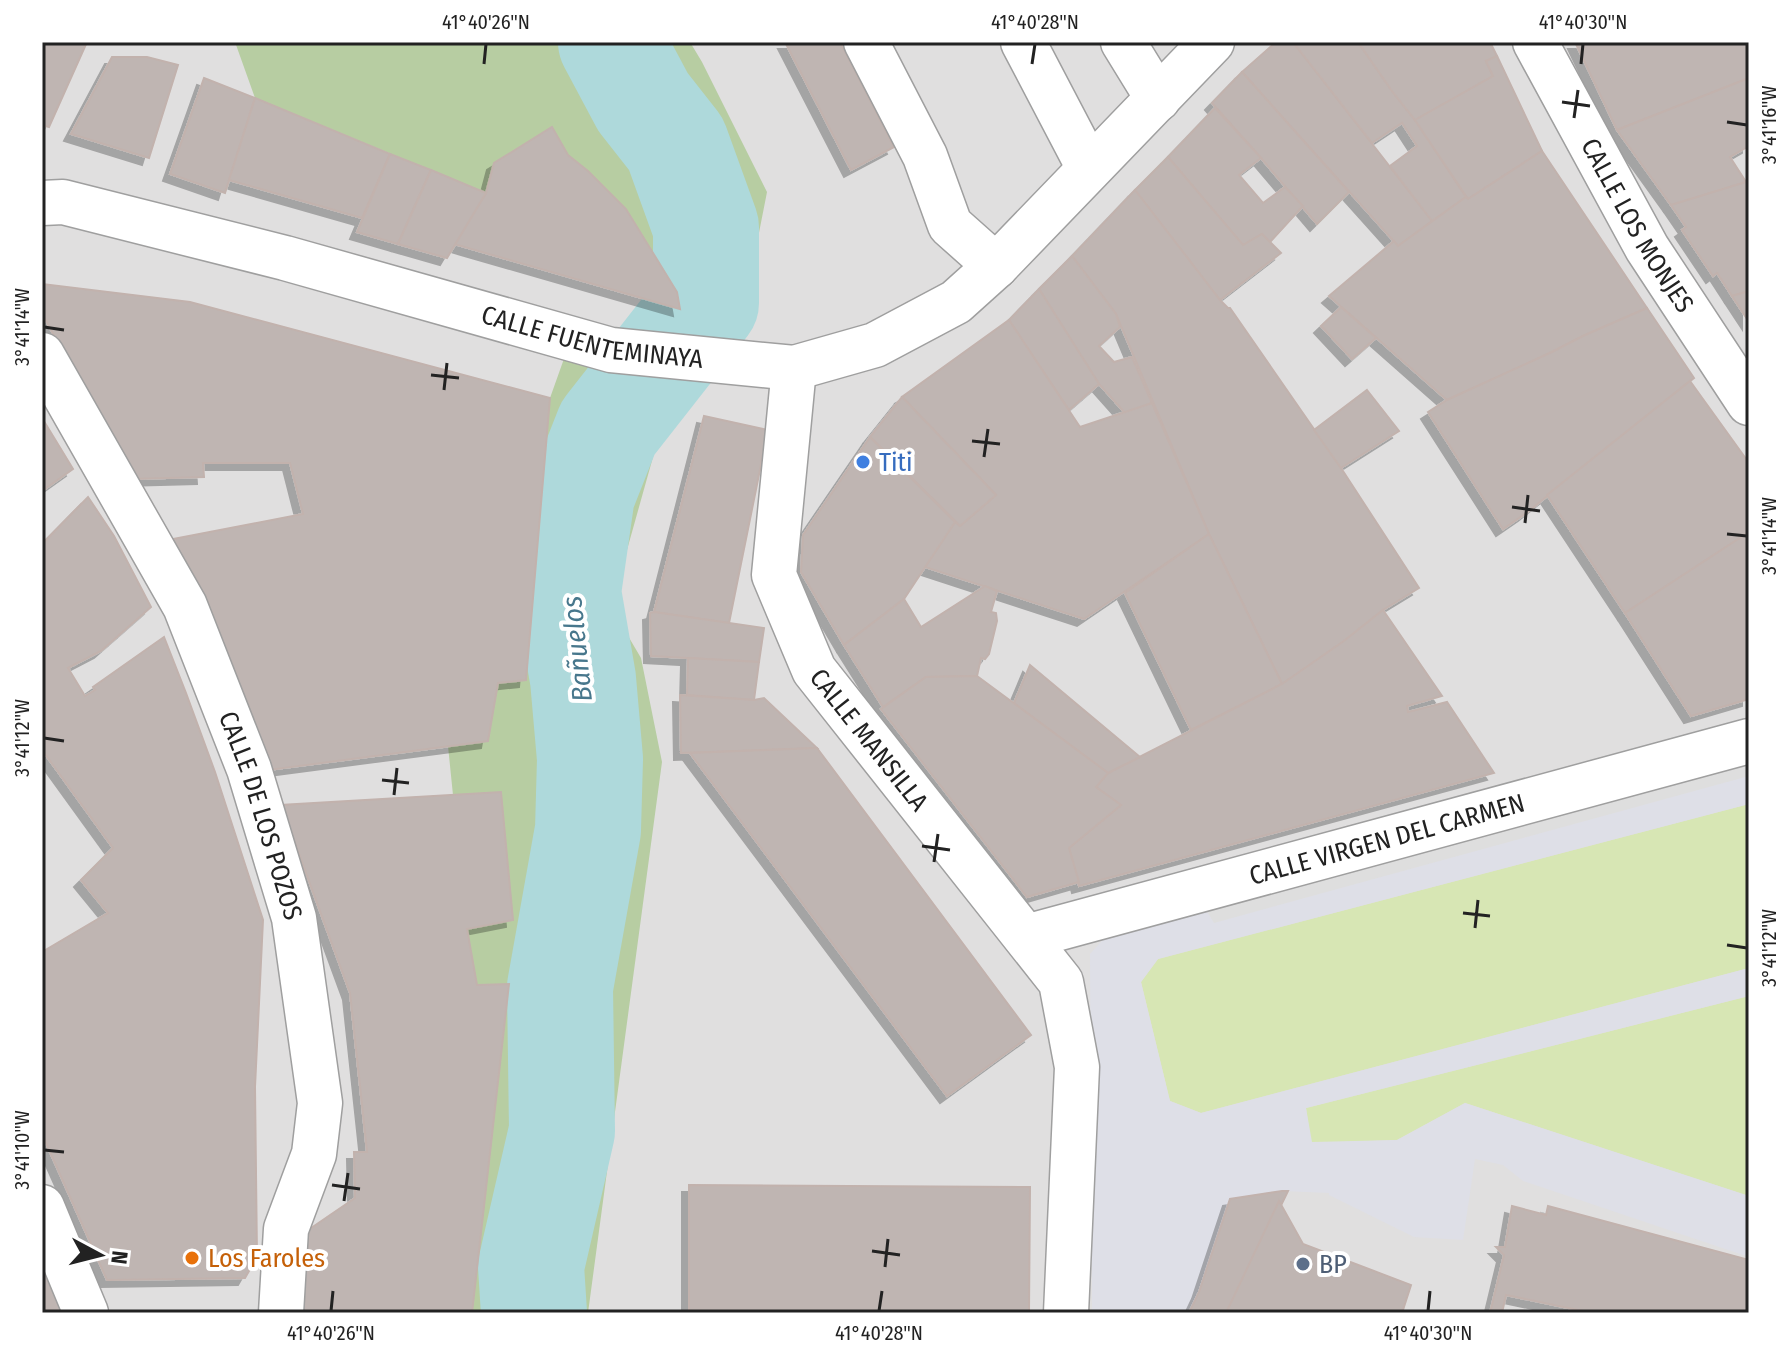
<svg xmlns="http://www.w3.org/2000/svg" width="1791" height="1355" viewBox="0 0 1791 1355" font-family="'Fira Sans Condensed',sans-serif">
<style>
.residential{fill:#e0dfdf}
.grass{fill:#d7e6b4}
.forest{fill:#b7cda2}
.parking{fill:#dedede}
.plaza{fill:#dedfe7}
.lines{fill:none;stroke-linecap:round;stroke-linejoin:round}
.river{stroke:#aed9db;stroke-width:106}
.building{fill:#bfb5b2;stroke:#c2b2ad;stroke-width:2;filter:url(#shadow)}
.pedestrian-casing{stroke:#9f9f9f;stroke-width:47}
.minor-casing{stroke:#9f9f9f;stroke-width:47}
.pedestrian{stroke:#fff;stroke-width:44}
.minor{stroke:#fff;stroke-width:44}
.ticks{fill:none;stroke:#222;stroke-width:3}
.shop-dot{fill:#3f7fe0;stroke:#fff;stroke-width:3}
.food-dot{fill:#e8710a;stroke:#fff;stroke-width:3}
.service-dot{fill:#5c6f8a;stroke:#fff;stroke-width:3}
.labels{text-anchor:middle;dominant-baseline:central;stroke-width:8;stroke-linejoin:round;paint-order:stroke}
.street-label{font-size:26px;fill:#222;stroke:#fff}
.shop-label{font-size:26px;fill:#366cbe;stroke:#fff;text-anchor:start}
.food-label{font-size:26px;fill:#c56008;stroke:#fff;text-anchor:start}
.service-label{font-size:26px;fill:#4e5e75;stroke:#fff;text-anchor:start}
.water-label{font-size:28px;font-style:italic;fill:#47778c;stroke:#fff}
.neatline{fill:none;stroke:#222;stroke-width:3}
.ticks-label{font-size:20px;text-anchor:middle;fill:#222}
</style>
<defs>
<filter id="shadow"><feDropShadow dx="-7" dy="7" stdDeviation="0" flood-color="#0004"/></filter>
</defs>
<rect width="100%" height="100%" fill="#f1ede9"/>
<rect class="residential" x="42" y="42" width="1707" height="1271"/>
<g class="grass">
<polygon points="1749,804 1749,968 1201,1113 1170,1101 1141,982 1158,959"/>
<polygon points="1749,996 1749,1196 1465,1103 1397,1140 1311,1143 1306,1108"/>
</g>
<g class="forest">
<polygon points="235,42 690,42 702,62 767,192 745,304 677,292 626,209 588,171 568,155 552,127 494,163 486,193 255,98"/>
<polygon points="571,339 663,355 669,400 611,607 641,658 662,762 588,1313 472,1313 509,985 477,985 467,929 513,920 501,792 453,795 448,746 498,683 526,680 550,398"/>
</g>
<polygon class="parking" points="1749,753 1749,776 1214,923 1201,902"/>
<polygon class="plaza" points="1749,776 1749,804 1158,959 1141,982 1170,1101 1201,1113 1749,968 1749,996 1306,1108 1312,1142 1397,1140 1465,1103 1749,1196 1749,1257 1523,1181 1503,1165 1475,1159 1463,1240 1414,1237 1329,1195 1329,1193 1282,1191 1231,1199 1199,1292 1189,1313 1092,1313 1090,954 1116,925 1201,902 1214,923"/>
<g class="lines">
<polyline class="river" points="534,1313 531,1266 562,1131 560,987 588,830 590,759 583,679 568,592 582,494 608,428 706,303 706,227 676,144 643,102 611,42"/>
</g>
<g class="building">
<polygon points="42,42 87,42 49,127 42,125"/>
<polygon points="785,42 840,42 894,147 851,170"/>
<polygon points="1276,42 1293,42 1432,221 1398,246 1242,72"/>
<polygon points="1293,42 1358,42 1392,91 1415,120 1466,197 1432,221 1390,166 1417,146 1402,123 1372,143"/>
<polygon points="1358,42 1490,42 1497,56 1486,61 1493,76 1415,120 1392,91"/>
<polygon points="1575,42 1749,42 1749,78 1617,130"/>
<polygon points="1497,56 1542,151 1468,199 1415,120 1493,76 1486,61"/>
<polygon points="112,57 147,57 178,65 149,158 71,134"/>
<polygon points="1242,72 1349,192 1317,224 1261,158 1212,103"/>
<polygon points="204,78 255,98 225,193 170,174"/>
<polygon points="1749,78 1749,146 1730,157 1746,182 1671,205 1617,130"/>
<polygon points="255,98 390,154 362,218 229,180"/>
<polygon points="1215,108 1261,158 1239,175 1263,203 1285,187 1303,206 1270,242 1262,234 1243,245 1168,157"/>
<polygon points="552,127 568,155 588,171 626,209 677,292 680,309 454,244 486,193 494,163"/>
<polygon points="1542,151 1647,308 1583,336 1552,352 1447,400 1329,296 1394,241 1398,246 1466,197 1468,199"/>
<polygon points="390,154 431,170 398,244 357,232"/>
<polygon points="1168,157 1243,245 1262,234 1281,253 1220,300 1135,190"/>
<polygon points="431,170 486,193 447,258 398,244"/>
<polygon points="1749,181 1749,291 1732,296 1717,273 1713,276 1682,230 1686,227 1671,205"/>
<polygon points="1135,190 1220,300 1228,308 1230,308 1341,468 1419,588 1383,610 1344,641 1282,684 1209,534 1116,314 1072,256"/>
<polygon points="1072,256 1116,314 1120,327 1099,346 1114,362 1132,357 1152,403 1125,413 1099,384 1039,289"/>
<polygon points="42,284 190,302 550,398 526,680 498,683 488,741 269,770 168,540 303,514 290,463 203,463 204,477 130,479 42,313"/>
<polygon points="1039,289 1099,384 1069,410 1009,320"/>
<polygon points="1749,291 1749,322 1732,296"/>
<polygon points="1341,307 1376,338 1352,359 1321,326"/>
<polygon points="1647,308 1694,378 1525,514 1503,529 1428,412 1447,400 1552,352 1583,336"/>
<polygon points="1009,320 1080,427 1152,403 1209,534 1084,619 925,567 955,522 960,526 996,495 902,397"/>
<polygon points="1690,381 1749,463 1749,532 1625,613 1547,495"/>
<polygon points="1367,390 1399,431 1341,468 1314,430"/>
<polygon points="902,397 996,495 960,526 870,437"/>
<polygon points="704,416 768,430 729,623 654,612"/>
<polygon points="42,418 73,469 42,491"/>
<polygon points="870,437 955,522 904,599 844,645 801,572 803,535"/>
<polygon points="88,497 114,536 151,607 101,651 68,668 85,696 95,690 93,687 164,637 186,693 215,772 263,920 255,1087 257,1257 245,1278 107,1280 42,1134 42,952 108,913 81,880 113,848 45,754 42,755 42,544"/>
<polygon points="1749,532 1749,699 1691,716 1625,613"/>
<polygon points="1209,534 1282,684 1191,730 1125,593"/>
<polygon points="985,586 997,591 991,612 996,613 997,621 989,654 985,659 981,658 977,676 926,677 883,707 844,645 904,599 921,627"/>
<polygon points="1383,610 1442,696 1407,706 1408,712 1447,702 1494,773 1079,886 1069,848 1121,805 1096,787 1108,773 1282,684 1344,641"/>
<polygon points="654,612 764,628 759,662 651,656 650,613"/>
<polygon points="688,658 759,662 754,700 687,695"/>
<polygon points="1030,665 1140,757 1108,773 1014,703"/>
<polygon points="977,676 1108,773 1096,787 1121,805 1069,848 1079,882 1027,897 881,709 926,677"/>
<polygon points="680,695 754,700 764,698 817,748 681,753"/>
<polygon points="817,748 1031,1035 947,1096 690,753"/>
<polygon points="501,792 513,920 467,929 477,985 509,984 472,1313 298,1313 298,1237 355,1198 354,1152 367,1152 350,993 281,805"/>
<polygon points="689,1185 1030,1187 1029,1313 689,1313"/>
<polygon points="1282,1191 1288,1191 1229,1313 1189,1313 1199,1292 1230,1199"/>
<polygon points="1279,1201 1303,1244 1411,1285 1402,1313 1226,1313"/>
<polygon points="1512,1206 1546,1215 1548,1206 1749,1260 1749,1313 1592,1313 1506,1295 1502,1313 1490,1313 1504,1255 1496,1247 1505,1247"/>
<polygon points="42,1261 63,1313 42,1313"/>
</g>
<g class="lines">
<defs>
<polyline id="pedestrian" points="42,1207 86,1313"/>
<g id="minor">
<polyline points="866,42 925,156 950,225 996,266"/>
<polyline points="1023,42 1089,168"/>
<polyline points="1123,42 1158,99"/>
<path id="s1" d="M 1535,42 L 1647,248 L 1749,403"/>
<path id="s2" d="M 42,203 L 63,202 L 285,258 L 611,350 L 794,368 L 875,345 L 956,302 L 996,266 L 1212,42"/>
<path id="s3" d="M 42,355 L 185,606 L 249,769 L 294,918 L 320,1103 L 314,1154 L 286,1229 L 281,1313"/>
<path id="s4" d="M 794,368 L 774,575 L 814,670 L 1061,982 L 1077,1067 L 1066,1313"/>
<path id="s5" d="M 1026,937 L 1749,741"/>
</g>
</defs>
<use href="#pedestrian" class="pedestrian-casing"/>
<use href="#minor" class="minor-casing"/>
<use href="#pedestrian" class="pedestrian"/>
<use href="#minor" class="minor"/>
</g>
<path class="ticks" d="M 484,64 L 486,44M 1032,64 L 1035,44M 1581,64 L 1583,44M 1562,102 L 1590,106M 1574,118 L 1578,90M 1727,122 L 1747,125M 44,327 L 64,330M 431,375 L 459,378M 444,390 L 447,363M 972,441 L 1000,444M 984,457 L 988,429M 1512,507 L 1540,511M 1525,523 L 1528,495M 1727,534 L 1747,536M 44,738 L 64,741M 382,780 L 409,783M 394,795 L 397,768M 922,846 L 950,850M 934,862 L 938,834M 1463,913 L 1490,916M 1475,928 L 1478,900M 1727,945 L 1747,948M 44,1150 L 64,1152M 332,1185 L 360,1189M 344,1201 L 348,1173M 872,1251 L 900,1255M 885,1267 L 888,1239M 331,1311 L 333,1291M 879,1311 L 882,1291M 1428,1311 L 1430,1291"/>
<circle class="shop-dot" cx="863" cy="462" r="8"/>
<circle class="food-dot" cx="192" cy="1258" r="8"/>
<circle class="service-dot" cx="1303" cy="1264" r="8"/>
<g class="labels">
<g class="street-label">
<text stroke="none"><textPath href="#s1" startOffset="210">CALLE LOS MONJES</textPath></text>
<text stroke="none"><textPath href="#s2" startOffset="568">CALLE FUENTEMINAYA</textPath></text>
<text stroke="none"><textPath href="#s4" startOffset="400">CALLE MANSILLA</textPath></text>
<text stroke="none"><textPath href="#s3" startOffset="512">CALLE DE LOS POZOS</textPath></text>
<text stroke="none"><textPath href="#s5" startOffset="374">CALLE VIRGEN DEL CARMEN</textPath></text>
</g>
<g class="shop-label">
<text x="879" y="462">Titi</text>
</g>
<g class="food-label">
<text x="208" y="1258">Los Faroles</text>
</g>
<g class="service-label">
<text x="1319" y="1264">BP</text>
</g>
<g class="water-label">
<text transform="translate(577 649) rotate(-96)">Bañuelos</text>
</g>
</g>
<rect width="1791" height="1355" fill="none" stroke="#ffffff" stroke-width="88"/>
<g transform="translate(100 1255) rotate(97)" stroke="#ffffff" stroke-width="6" paint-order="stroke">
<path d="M0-6L14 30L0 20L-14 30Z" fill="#222222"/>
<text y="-12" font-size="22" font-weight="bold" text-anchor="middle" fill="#222222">N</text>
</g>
<rect x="44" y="44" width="1703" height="1267" class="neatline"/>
<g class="ticks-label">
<text x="486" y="29">41°40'26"N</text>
<text x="1035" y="29">41°40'28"N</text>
<text x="1583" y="29">41°40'30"N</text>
<text transform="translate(1769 125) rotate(-90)" y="7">3°41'16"W</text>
<text transform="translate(22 327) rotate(-90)" y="7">3°41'14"W</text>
<text transform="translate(1769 536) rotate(-90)" y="7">3°41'14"W</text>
<text transform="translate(22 738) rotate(-90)" y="7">3°41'12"W</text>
<text transform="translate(1769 948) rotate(-90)" y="7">3°41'12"W</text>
<text transform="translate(22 1150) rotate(-90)" y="7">3°41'10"W</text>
<text x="331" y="1340">41°40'26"N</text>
<text x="879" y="1340">41°40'28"N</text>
<text x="1428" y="1340">41°40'30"N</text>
</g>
</svg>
